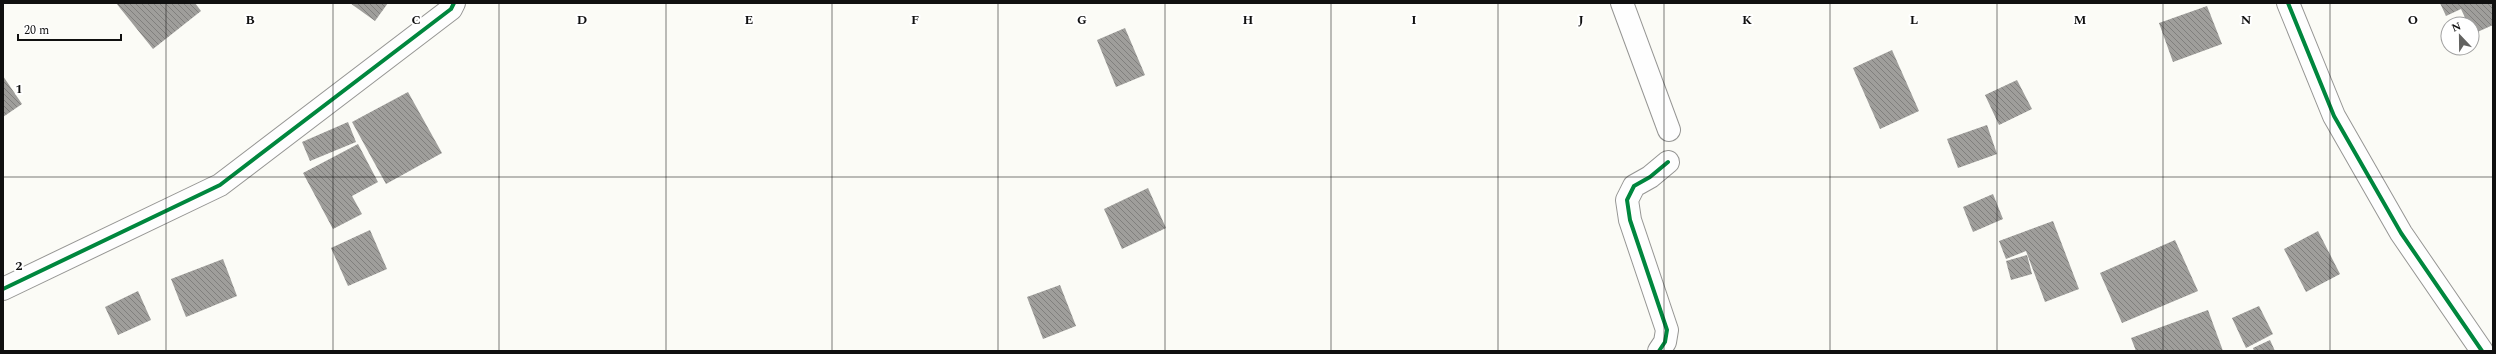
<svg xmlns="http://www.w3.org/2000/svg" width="2496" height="354" viewBox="0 0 2496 354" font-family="Spectral,serif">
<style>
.building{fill:url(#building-back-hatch)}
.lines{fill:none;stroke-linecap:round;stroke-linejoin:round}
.minor-casing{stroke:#969694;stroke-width:24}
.minor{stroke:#fefefe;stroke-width:22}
.cycleway-casing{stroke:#fff;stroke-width:6}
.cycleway{stroke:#00873e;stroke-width:4}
.grid{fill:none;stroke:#101010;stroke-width:1;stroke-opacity:0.55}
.grid-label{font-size:13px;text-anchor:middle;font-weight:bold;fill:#101010;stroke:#fff;stroke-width:4;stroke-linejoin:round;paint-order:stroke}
</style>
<defs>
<pattern id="building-back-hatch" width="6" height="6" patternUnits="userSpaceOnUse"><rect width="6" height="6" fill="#9f9e9b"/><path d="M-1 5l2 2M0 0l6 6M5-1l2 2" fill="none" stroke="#807f7d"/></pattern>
</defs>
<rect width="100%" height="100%" fill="#fbfbf6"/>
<g class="building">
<polygon points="116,3 195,3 201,11 153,49"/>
<polygon points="350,3 388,3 375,21"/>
<polygon points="2440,3 2492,3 2493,25 2473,34 2472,24 2468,24 2461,9 2446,16"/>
<polygon points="2207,6 2222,44 2173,62 2159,23"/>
<polygon points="1125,28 1145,75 1116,87 1097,40"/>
<polygon points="1892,50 1919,111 1880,129 1853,68"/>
<polygon points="3,76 22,104 3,117"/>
<polygon points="2017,80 2032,109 1999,125 1985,95"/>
<polygon points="408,92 442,153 386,184 352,122"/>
<polygon points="348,122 356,142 310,161 302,142"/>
<polygon points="1987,125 1997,154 1958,168 1947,139"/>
<polygon points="358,144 378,182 352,196 362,214 333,229 303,173"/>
<polygon points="1148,188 1166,228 1122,249 1104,209"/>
<polygon points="1993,194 2003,219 1973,232 1963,207"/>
<polygon points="2053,221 2079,289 2045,302 2026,251 2006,259 1999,241"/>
<polygon points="370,230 387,269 348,286 331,248"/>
<polygon points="2318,231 2340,274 2306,292 2284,249"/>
<polygon points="2175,240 2198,291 2122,323 2100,273"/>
<polygon points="2027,255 2032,274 2011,280 2006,261"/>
<polygon points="223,259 237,296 186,317 171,279"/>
<polygon points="1060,285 1076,326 1043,339 1027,297"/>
<polygon points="138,291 151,320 118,335 105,307"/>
<polygon points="2259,306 2273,334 2246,348 2232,318"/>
<polygon points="2208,310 2223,351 2136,351 2131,338"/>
<polygon points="2270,340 2275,351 2254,351 2253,348"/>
</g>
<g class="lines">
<defs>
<g id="minor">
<polyline points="1622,3 1669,130"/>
<polyline points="2288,3 2334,116 2401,233 2482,351"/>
<polyline points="3,289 220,185 451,9 454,3"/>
<polyline points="1659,351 1665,342 1667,330 1630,220 1627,200 1634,186 1650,177 1668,162"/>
</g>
</defs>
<use href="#minor" class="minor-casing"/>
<use href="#minor" class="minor"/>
<defs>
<g id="cycleway">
<polyline points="2288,3 2334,116 2401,233 2482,351"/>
<polyline points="3,289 220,185 451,9 454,3"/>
<polyline points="1659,351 1665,342 1667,330 1630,220 1627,200 1634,186 1650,177 1668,162"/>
</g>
</defs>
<use href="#cycleway" class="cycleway-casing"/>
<use href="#cycleway" class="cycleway"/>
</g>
<path class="grid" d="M 166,3 L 166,351M 333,3 L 333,351M 499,3 L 499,351M 666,3 L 666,351M 832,3 L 832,351M 998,3 L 998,351M 1165,3 L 1165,351M 1331,3 L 1331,351M 1498,3 L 1498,351M 1664,3 L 1664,351M 1830,3 L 1830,351M 1997,3 L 1997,351M 2163,3 L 2163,351M 2330,3 L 2330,351M 3,177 L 2493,177"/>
<g class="grid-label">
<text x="250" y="24">B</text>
<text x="416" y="24">C</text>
<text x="582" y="24">D</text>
<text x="749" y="24">E</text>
<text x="915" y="24">F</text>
<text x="1082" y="24">G</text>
<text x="1248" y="24">H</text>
<text x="1414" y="24">I</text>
<text x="1581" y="24">J</text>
<text x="1747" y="24">K</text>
<text x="1914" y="24">L</text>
<text x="2080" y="24">M</text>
<text x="2246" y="24">N</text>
<text x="2413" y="24">O</text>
<text x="19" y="93">1</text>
<text x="19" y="270">2</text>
</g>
<rect width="2496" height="354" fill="none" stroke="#101010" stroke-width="8"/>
<g transform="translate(2460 36) rotate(338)"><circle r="19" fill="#ffffff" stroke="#9f9f9f"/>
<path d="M0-3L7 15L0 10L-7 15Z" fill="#626260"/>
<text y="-6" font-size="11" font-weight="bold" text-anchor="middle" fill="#101010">N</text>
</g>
<path d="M18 34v6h103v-6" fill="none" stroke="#101010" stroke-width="2"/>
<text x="24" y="34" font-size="12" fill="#101010" stroke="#ffffff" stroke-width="3" paint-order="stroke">20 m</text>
</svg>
